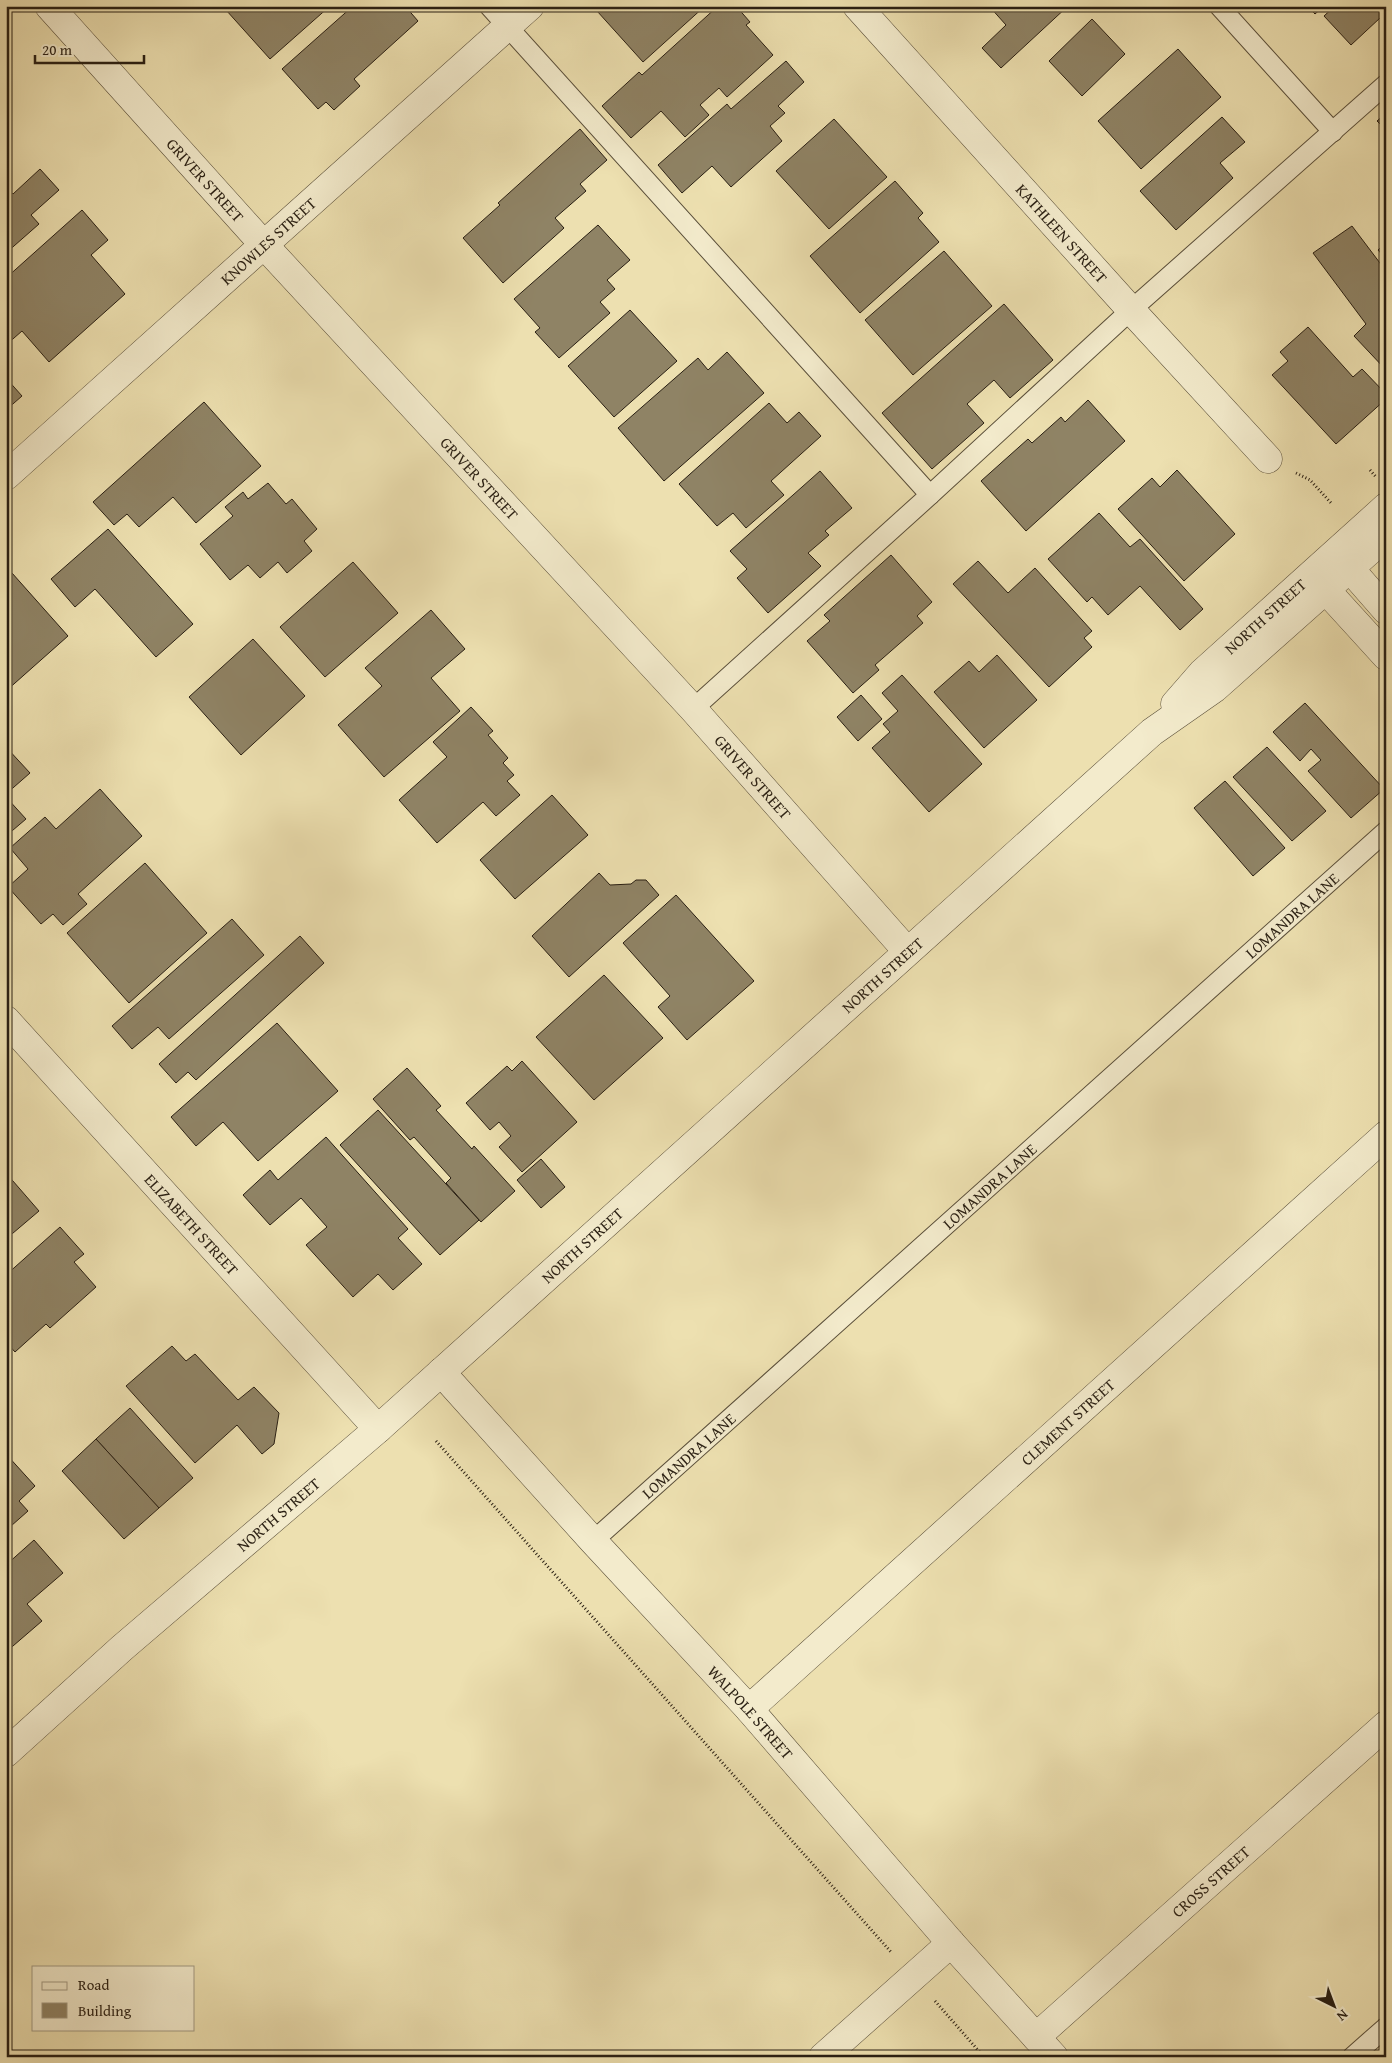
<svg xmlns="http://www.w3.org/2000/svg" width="1392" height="2063" viewBox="0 0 1392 2063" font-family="'Gentium Book Plus',serif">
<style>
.building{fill:#8f8365;stroke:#291f13}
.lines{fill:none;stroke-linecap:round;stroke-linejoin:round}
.service-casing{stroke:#5a4f3a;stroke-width:21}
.minor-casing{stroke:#5a4f3a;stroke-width:29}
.tertiary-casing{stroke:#5a4f3a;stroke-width:29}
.path{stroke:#291f13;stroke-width:3;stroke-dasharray:1 2.5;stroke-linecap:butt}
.service{stroke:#f3ebcc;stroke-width:19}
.minor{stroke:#f3ebcc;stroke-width:28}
.tertiary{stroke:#f3ebcc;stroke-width:28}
.labels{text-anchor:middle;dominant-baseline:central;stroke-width:4;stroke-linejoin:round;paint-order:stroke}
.street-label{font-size:16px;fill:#291f13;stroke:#f3ebcc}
</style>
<rect width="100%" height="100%" fill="#ede0b0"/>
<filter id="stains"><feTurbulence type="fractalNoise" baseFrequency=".004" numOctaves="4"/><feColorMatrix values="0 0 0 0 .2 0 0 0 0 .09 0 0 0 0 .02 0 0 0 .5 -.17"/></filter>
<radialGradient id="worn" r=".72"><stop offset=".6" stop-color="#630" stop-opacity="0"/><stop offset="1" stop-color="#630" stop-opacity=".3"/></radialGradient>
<g class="building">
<polygon points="229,6 330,6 270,59 226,10"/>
<polygon points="353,6 405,6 418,21 354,79 360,86 334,110 326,102 318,109 282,69"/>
<polygon points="603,6 705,6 643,62 597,11"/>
<polygon points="718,6 736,6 750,22 746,25 773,55 727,97 719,88 700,105 709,115 685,137 661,111 631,138 602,106 639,72 642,75"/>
<polygon points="989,6 1068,6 1001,68 982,48 1006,25"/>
<polygon points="1307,6 1324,6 1315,14"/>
<polygon points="1335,6 1386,6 1386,25 1380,18 1351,45 1324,16"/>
<polygon points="1092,19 1125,54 1082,96 1049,61"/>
<polygon points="1178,49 1221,97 1141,169 1098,121"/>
<polygon points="786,61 804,82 778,106 785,113 770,126 782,141 731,187 712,166 682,193 658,165 727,104 731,109"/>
<polygon points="1386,113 1386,130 1377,121"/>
<polygon points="1222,117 1245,142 1220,163 1233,178 1176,230 1140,191"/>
<polygon points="834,119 887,177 829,229 776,171"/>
<polygon points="580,129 607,160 580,184 586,191 555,218 564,228 503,283 463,238 500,205 498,203"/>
<polygon points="40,169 59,190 31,215 39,224 6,253 6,187 13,194"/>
<polygon points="895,181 923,213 918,218 939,242 860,313 810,256"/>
<polygon points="82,210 108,240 91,255 125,294 49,362 22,331 6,345 6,278"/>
<polygon points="598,225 630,260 607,280 615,289 600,302 610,313 559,358 535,332 540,328 514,299"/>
<polygon points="1352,226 1386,271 1386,370 1354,336 1366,324 1313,253"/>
<polygon points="1386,242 1386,259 1378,250"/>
<polygon points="944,251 992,306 913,375 865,320"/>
<polygon points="1004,304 1053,360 1010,398 994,380 967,404 984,423 932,469 882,413"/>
<polygon points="630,310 677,361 614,417 568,366"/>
<polygon points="1308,327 1353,377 1362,369 1386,394 1386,399 1336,444 1272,375 1288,361 1280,352"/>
<polygon points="727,352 764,393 664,481 618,428 698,358 708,370"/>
<polygon points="6,378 22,396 6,410"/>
<polygon points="1088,400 1125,441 1026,531 981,481 1028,439 1032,443 1061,417 1065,422"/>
<polygon points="204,402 261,466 196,523 173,497 139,527 127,514 114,525 93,502"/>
<polygon points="769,403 787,423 799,412 821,436 771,481 784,495 746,528 733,513 717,526 679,484"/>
<polygon points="1177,470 1235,534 1184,581 1118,509 1152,478 1160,487"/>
<polygon points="820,471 852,508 825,531 829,535 808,553 821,566 768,613 737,578 747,569 730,551"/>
<polygon points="268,483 286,504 292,499 317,529 304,541 312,551 287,573 278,562 260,578 248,565 230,580 200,544 233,516 225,507 243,492 248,499"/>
<polygon points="1099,513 1130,547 1140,539 1203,609 1180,630 1140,586 1108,615 1092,597 1087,602 1048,559"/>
<polygon points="108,529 193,624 156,657 95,589 75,607 51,579"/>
<polygon points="891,555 932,602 917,616 923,623 875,665 879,670 853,693 807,641 830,621 824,615"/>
<polygon points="978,561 1008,593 1035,568 1092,631 1084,638 1092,647 1049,687 953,584"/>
<polygon points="353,562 398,613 325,677 280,627"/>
<polygon points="12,573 68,636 6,691 6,579"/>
<polygon points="431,610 465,649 431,678 460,711 384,777 338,725 382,686 365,668"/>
<polygon points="253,639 305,696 241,755 189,697"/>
<polygon points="997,655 1037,700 984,748 934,692 969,661 979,672"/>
<polygon points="902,675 982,764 929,812 872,748 890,732 883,724 898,711 882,693"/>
<polygon points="861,695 882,719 858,741 837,717"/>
<polygon points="1305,703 1384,789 1351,818 1308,771 1321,760 1311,749 1300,761 1273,732"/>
<polygon points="471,707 493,731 488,735 508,758 503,763 514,775 507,781 520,795 496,816 483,802 437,843 399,800 447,757 433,742"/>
<polygon points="6,747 30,773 6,794"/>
<polygon points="1267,747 1326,811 1292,841 1233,777"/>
<polygon points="1225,781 1285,848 1253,876 1194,808"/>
<polygon points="100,789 142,836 78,894 87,904 63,925 53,914 41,924 8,887 28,869 10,848 45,817 56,829"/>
<polygon points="552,795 588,835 515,899 480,860"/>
<polygon points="6,797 26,819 6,836"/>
<polygon points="145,863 207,933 129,1003 67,933"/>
<polygon points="599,873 610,885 631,884 636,880 646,880 659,895 569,977 532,936"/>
<polygon points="676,895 754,981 687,1040 658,1007 670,996 623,943"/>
<polygon points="232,919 264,955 169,1039 158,1027 132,1049 112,1026"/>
<polygon points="300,936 324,963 196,1080 188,1072 176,1083 159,1064"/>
<polygon points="604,975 663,1038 594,1100 536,1037"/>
<polygon points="277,1023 338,1091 258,1161 223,1122 196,1146 171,1117"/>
<polygon points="522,1061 577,1122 522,1172 499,1147 511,1136 499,1122 490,1130 466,1103 507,1066 512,1071"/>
<polygon points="407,1068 441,1106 436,1110 472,1149 474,1146 515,1191 481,1222 446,1183 451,1178 414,1137 410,1140 373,1099"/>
<polygon points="378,1110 479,1220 440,1255 340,1145"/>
<polygon points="326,1137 408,1229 398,1238 422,1264 393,1290 378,1274 353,1297 306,1245 327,1227 301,1198 270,1225 243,1195 270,1170 278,1180"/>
<polygon points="541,1159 565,1187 541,1208 517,1180"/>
<polygon points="6,1173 39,1211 6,1239"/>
<polygon points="60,1227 84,1254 74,1262 96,1287 50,1328 46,1324 15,1352 6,1342 6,1275"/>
<polygon points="172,1346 186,1361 195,1354 238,1400 254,1387 279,1413 274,1444 262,1454 237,1425 195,1463 126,1386"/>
<polygon points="130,1408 193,1478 159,1508 96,1439"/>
<polygon points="96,1439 159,1508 124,1539 62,1471"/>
<polygon points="6,1454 35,1486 19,1501 28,1511 11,1526 6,1520"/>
<polygon points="34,1540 63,1573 27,1604 42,1621 6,1652 6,1565"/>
</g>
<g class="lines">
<defs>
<g id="service">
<polyline points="489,6 930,495"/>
<polyline points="1219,6 1333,132"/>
<polyline points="693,709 930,495 1131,310 1386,84"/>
<path id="s1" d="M 593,1541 L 1386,831"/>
<polyline points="1352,2057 1386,2027"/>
</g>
<g id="minor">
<path id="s2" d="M 49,6 L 264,245 L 693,709 L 907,951"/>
<path id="s3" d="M 857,6 L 1131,310 L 1268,459"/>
<path id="s4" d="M 6,476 L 530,6"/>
<path id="s5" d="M 6,1020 L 378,1429"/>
<path id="s6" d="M 441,1372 L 593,1541 L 749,1709 L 951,1943 L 1054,2057"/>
<path id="s7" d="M 749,1709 L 1386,1135"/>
<path id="s8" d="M 1036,2037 L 1386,1725"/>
<polyline points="823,2057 951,1943"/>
</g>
<g id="tertiary">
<polyline points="1338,555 1386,610"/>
<polyline points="1314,577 1386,656"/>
<path id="s9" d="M 1175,704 L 1202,673 L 1386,507"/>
<path id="s10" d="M 6,1753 L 122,1648 L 378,1429 L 1152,732 L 1215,688 L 1386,536"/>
</g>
</defs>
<use href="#service" class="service-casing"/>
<use href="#minor" class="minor-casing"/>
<use href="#tertiary" class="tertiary-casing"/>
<g class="path">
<polyline points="1370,470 1376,477"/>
<polyline points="1296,473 1310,480 1332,504"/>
<polyline points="436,1441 891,1952"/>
<polyline points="935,2001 984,2057"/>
</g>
<use href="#service" class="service"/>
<use href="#minor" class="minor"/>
<use href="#tertiary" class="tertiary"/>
</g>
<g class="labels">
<g class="street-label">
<text stroke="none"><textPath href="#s2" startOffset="234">GRIVER STREET</textPath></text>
<text stroke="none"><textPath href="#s3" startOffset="306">KATHLEEN STREET</textPath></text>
<text stroke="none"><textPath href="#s4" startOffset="352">KNOWLES STREET</textPath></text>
<text stroke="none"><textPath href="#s2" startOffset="639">GRIVER STREET</textPath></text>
<text stroke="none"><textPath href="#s9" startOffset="126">NORTH STREET</textPath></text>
<text stroke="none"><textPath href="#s2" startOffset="1044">GRIVER STREET</textPath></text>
<text stroke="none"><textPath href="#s1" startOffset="938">LOMANDRA LANE</textPath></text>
<text stroke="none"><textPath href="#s10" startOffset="1172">NORTH STREET</textPath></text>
<text stroke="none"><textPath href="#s1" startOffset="532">LOMANDRA LANE</textPath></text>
<text stroke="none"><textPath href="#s5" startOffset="276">ELIZABETH STREET</textPath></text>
<text stroke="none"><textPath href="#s10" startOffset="768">NORTH STREET</textPath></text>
<text stroke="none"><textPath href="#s7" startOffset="429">CLEMENT STREET</textPath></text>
<text stroke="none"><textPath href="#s1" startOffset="128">LOMANDRA LANE</textPath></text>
<text stroke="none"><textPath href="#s10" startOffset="362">NORTH STREET</textPath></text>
<text stroke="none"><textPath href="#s6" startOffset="460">WALPOLE STREET</textPath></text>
<text stroke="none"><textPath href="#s8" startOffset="234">CROSS STREET</textPath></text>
</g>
</g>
<rect width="1392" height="2063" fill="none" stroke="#ede0b0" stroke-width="25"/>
<rect x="8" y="8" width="1377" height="2048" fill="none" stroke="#291f13" stroke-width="2.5"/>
<rect x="12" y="12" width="1367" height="2038" fill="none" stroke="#291f13"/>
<rect x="32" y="1966" width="162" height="65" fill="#f3ebcc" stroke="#a29982"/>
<rect x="42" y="1982" width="25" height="8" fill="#f3ebcc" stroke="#a29982"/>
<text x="78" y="1990" font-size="15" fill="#291f13">Road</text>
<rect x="42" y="2003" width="25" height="15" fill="#8f8365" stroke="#a29982"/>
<text x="78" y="2016" font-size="15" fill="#291f13">Building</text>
<g transform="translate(1334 2006) rotate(138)" stroke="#f3ebcc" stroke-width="4" paint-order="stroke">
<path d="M0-4L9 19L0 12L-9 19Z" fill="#291f13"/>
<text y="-8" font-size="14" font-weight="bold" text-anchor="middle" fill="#291f13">N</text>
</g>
<path d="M35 55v8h109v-8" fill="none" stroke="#291f13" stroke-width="2.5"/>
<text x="42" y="55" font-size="15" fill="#291f13" stroke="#f3ebcc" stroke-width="4" paint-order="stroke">20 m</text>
<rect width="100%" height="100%" filter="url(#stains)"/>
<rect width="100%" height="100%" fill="url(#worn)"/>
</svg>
